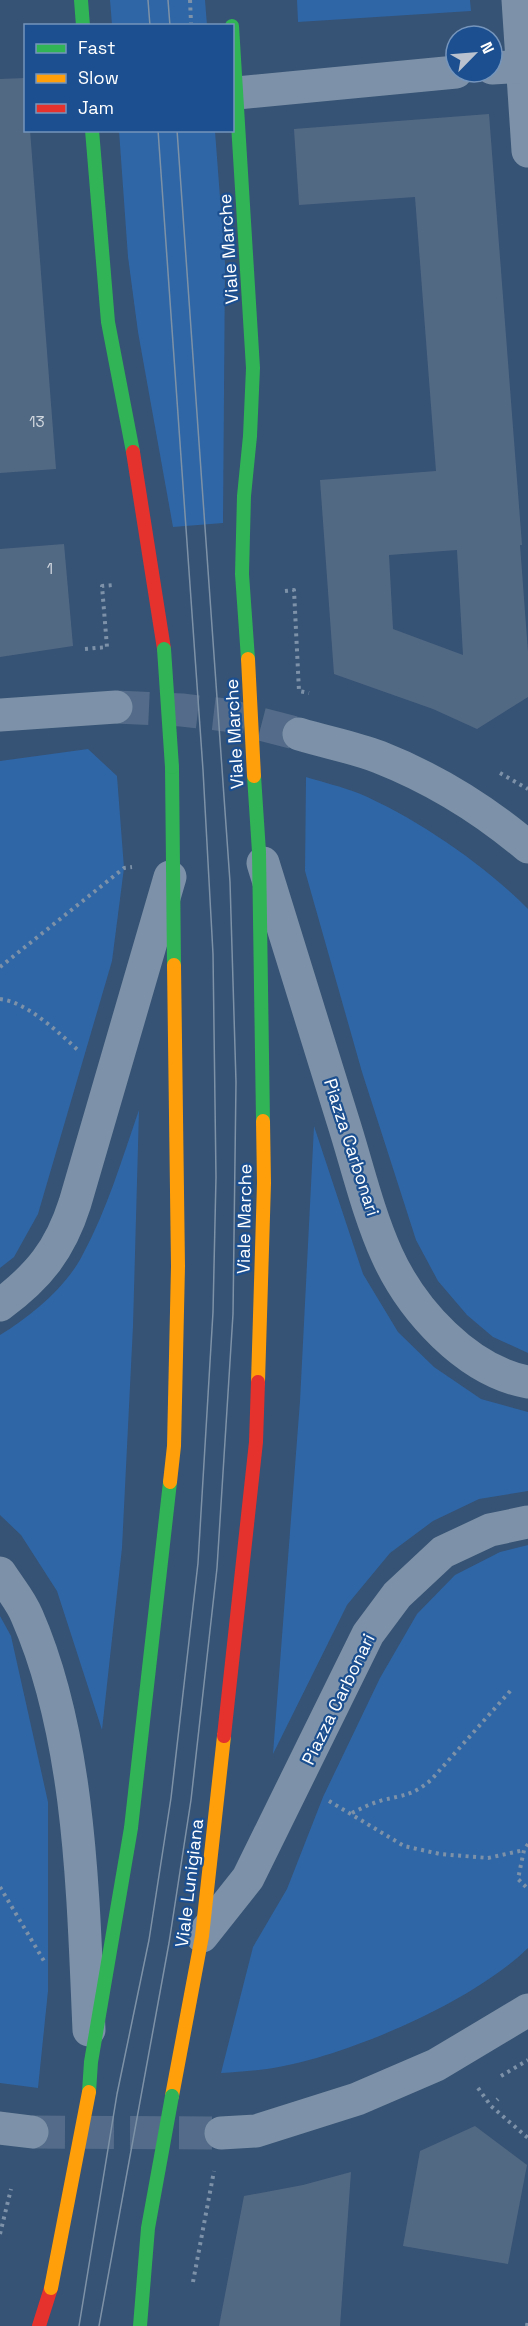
<svg xmlns="http://www.w3.org/2000/svg" width="528" height="2326" viewBox="0 0 528 2326" font-family="'Space Grotesk',sans-serif">
<style>
.green{fill:#2f66a5}
.building{fill:#526984;fill-rule:evenodd}
.lines{fill:none;stroke-linecap:round;stroke-linejoin:round}
.street-tunnel{stroke:#546c89;stroke-width:33;stroke-dasharray:33 16;stroke-linecap:butt}
.path{stroke:#7d92a8;stroke-width:4;stroke-dasharray:3 4.5;stroke-linecap:butt}
.street{stroke:#7d92a8;stroke-width:33}
.fast{stroke:#30b455;stroke-width:14}
.slow{stroke:#ff9f0a;stroke-width:14}
.jam{stroke:#e5322d;stroke-width:14}
.tram{stroke:#7e92a7;stroke-width:1.5}
.fast-bridge{stroke:#30b455;stroke-width:14}
.slow-bridge{stroke:#ff9f0a;stroke-width:14}
.labels{text-anchor:middle;dominant-baseline:central;stroke-width:4.5;stroke-linejoin:round;paint-order:stroke}
.number-label{font-size:15px;fill:#d4dae0}
.street-label{font-size:18px;fill:#fff;stroke:#1b4f8f}
</style>
<rect width="100%" height="100%" fill="#365274"/>
<g class="green">
<polygon points="110,0 205,0 207,25 112,25"/>
<polygon points="297,0 470,0 471,11 298,22"/>
<polygon points="119,131 215,131 225,263 223,523 173,527 138,332 128,257"/>
<polygon points="88,749 117,776 124,868 112,961 38,1214 14,1257 0,1268 0,761"/>
<path d="M 306,777 C 323,782 342,787 358,793 C 415,817 485,865 528,909 L 528,1353 L 493,1337 L 467,1315 L 438,1281 L 416,1240 L 362,1072 L 305,871 Z"/>
<path d="M 139,1110 L 133,1326 L 122,1548 L 102,1730 L 57,1591 L 21,1535 L 0,1515 L 0,1335 C 30,1317 66,1287 82,1256 C 107,1210 122,1159 139,1110 Z"/>
<polygon points="314,1126 363,1274 398,1332 434,1367 481,1399 528,1412 528,1491 479,1499 433,1521 390,1553 347,1605 273,1754 300,1401"/>
<path d="M 528,1545 L 528,1948 C 473,2002 344,2058 267,2069 C 252,2071 237,2072 221,2073 L 253,1947 L 287,1889 L 323,1797 L 380,1678 L 417,1614 L 455,1575 L 500,1552 Z"/>
<polygon points="0,1616 11,1636 48,1802 48,1991 38,2088 0,2083"/>
</g>
<g class="building">
<polygon points="26,78 26,130 30,130 56,469 0,473 0,79"/>
<path d="M 489,114 L 522,545 L 520,545 L 528,652 L 528,697 L 477,729 L 433,709 L 334,674 L 320,480 L 436,471 L 415,197 L 299,205 L 294,129 ZM 457,550 L 463,655 L 393,629 L 389,555 Z"/>
<polygon points="64,544 73,646 0,657 0,549"/>
<polygon points="475,2126 527,2165 508,2264 403,2246 420,2151"/>
<polygon points="351,2172 340,2326 219,2326 244,2196 303,2185"/>
</g>
<g class="lines">
<g class="street-tunnel">
<polyline points="116,707 182,710 226,715 299,734"/>
<polyline points="32,2132 221,2133"/>
</g>
<g class="path">
<polyline points="190,0 191,23"/>
<polyline points="285,591 294,590 299,691 309,693"/>
<polyline points="85,649 107,647 102,586 113,585"/>
<polyline points="500,773 528,789"/>
<polyline points="0,967 124,868 132,867"/>
<path d="M 0,999 C 27,1002 59,1033 79,1051"/>
<polyline points="329,1801 404,1846 440,1854 488,1858 524,1850"/>
<path d="M 352,1813 C 362,1808 372,1803 383,1800 C 404,1795 413,1795 431,1780 L 512,1689"/>
<polyline points="528,1844 524,1850 518,1879 528,1889"/>
<polyline points="0,1887 44,1961"/>
<polyline points="501,2076 528,2060"/>
<polyline points="478,2088 491,2106 528,2138"/>
<polyline points="497,2100 498,2099"/>
<polyline points="0,2234 11,2189"/>
<polyline points="193,2282 214,2171"/>
<polyline points="527,2326 528,2319"/>
</g>
<g class="street">
<polyline points="518,0 528,151"/>
<polyline points="492,68 528,66"/>
<polyline points="237,93 456,72"/>
<polyline points="0,715 116,707"/>
<path d="M 299,734 C 325,742 353,747 379,757 C 435,779 482,808 528,847"/>
<path d="M 263,863 C 290,949 317,1035 343,1121 C 357,1165 368,1213 387,1255 C 412,1310 467,1371 528,1382"/>
<path d="M 0,1305 C 39,1276 60,1250 75,1203 L 170,877"/>
<path d="M 0,1573 C 9,1587 21,1601 27,1616 C 81,1739 83,1897 89,2030"/>
<polyline points="202,1936 248,1878 368,1634 397,1595 443,1552 490,1530 528,1522"/>
<polyline points="0,2128 32,2132"/>
<polyline points="221,2133 256,2131 357,2099 436,2065 528,2010"/>
</g>
<g class="fast">
<polyline points="81,0 83,26"/>
<polyline points="232,26 253,368 250,436 244,496 242,574 248,659"/>
<polyline points="92,130 108,322 133,452"/>
<polyline points="172,767 174,965"/>
<polyline points="254,776 259,852 263,1121"/>
<polyline points="89,2092 91,2062 131,1828 170,1482"/>
</g>
<g class="slow">
<polyline points="258,1382 264,1183 263,1121"/>
<polyline points="170,1482 174,1446 178,1266 174,965"/>
<polyline points="172,2096 202,1936 224,1736"/>
</g>
<g class="jam">
<polyline points="133,452 164,649"/>
<polyline points="224,1736 256,1442 258,1382"/>
<polyline points="39,2326 51,2288"/>
</g>
<g class="tram">
<polyline points="148,0 150,26"/>
<polyline points="168,0 170,26"/>
<polyline points="79,2326 117,2094 149,1940 171,1798 198,1563 213,1312 216,1177 213,954 203,770 158,130"/>
<polyline points="99,2326 169,1943 191,1800 217,1568 233,1314 236,1082 230,882 177,130"/>
</g>
<g class="fast-bridge">
<polyline points="164,649 172,767"/>
<polyline points="140,2326 148,2228 172,2096"/>
</g>
<g class="slow-bridge">
<polyline points="248,659 254,776"/>
<polyline points="51,2288 89,2092"/>
</g>
</g>
<g class="labels">
<g class="number-label">
<text x="37" y="421">13</text>
<text x="50" y="568">1</text>
</g>
<g class="street-label">
<text transform="translate(228 249) rotate(-94)">Viale Marche</text>
<text transform="translate(234 734) rotate(-93)">Viale Marche</text>
<text transform="translate(352 1147) rotate(72)">Piazza Carbonari</text>
<text transform="translate(244 1219) rotate(-89)">Viale Marche</text>
<text transform="translate(338 1699) rotate(-64)">Piazza Carbonari</text>
<text transform="translate(189 1883) rotate(-83)">Viale Lunigiana</text>
</g>
</g>
<rect x="24" y="24" width="210" height="108" fill="#1b4f8f" stroke="#7695bc" stroke-width="1.5"/>
<rect x="36" y="44" width="30" height="9" fill="#30b455" stroke="#7695bc" stroke-width="1.5"/>
<text x="78" y="54" font-size="18" fill="#ffffff">Fast</text>
<rect x="36" y="74" width="30" height="9" fill="#ff9f0a" stroke="#7695bc" stroke-width="1.5"/>
<text x="78" y="84" font-size="18" fill="#ffffff">Slow</text>
<rect x="36" y="104" width="30" height="9" fill="#e5322d" stroke="#7695bc" stroke-width="1.5"/>
<text x="78" y="114" font-size="18" fill="#ffffff">Jam</text>
<g transform="translate(474 54) rotate(65)"><circle r="28" fill="#1b4f8f" stroke="#7695bc" stroke-width="1.5"/>
<path d="M0-4.5L10 22L0 15L-10 22Z" fill="#b9c2ce"/>
<text y="-9" font-size="16" font-weight="bold" text-anchor="middle" fill="#ffffff">N</text>
</g>
</svg>
